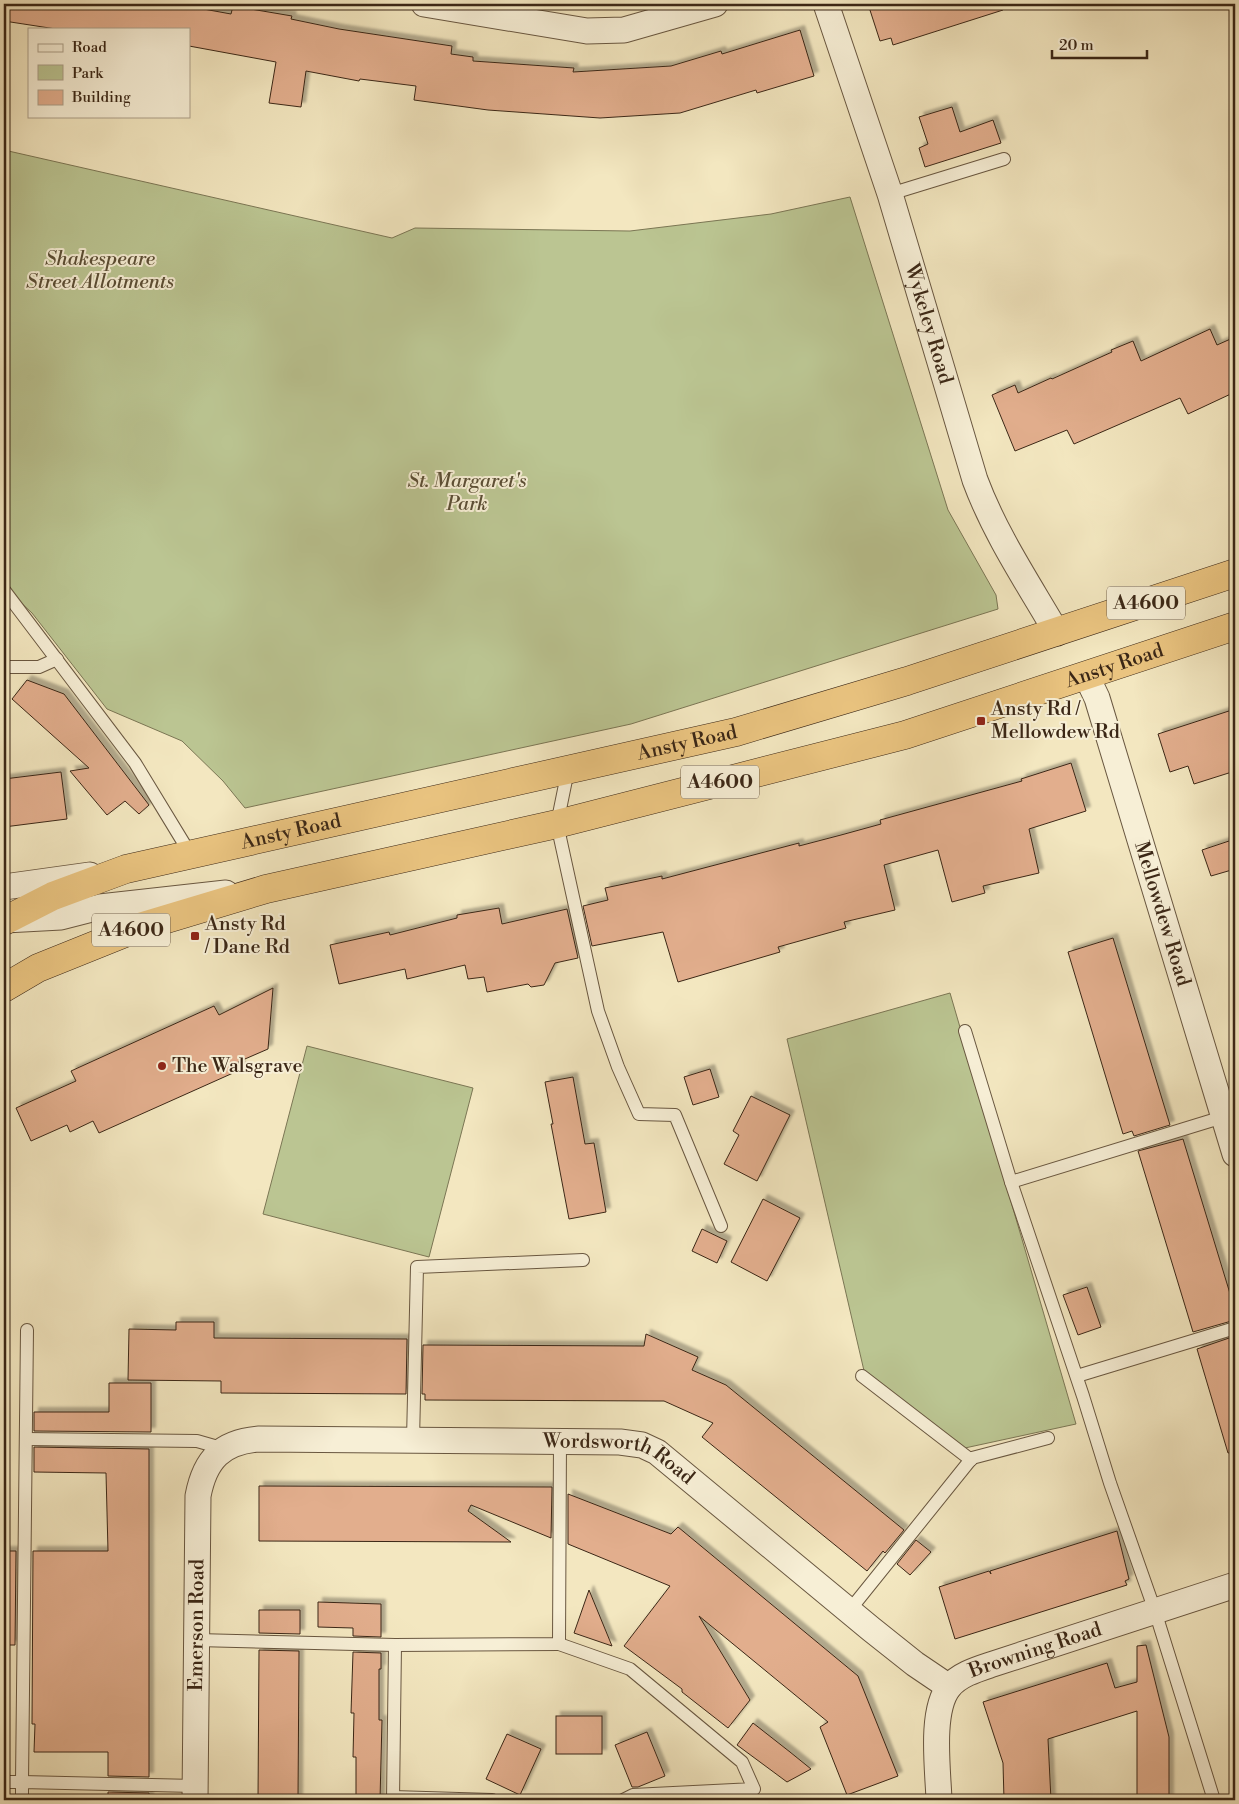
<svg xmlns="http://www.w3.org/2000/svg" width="1239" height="1804" viewBox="0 0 1239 1804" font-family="'Libre Bodoni',serif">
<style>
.green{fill:#bbc592;stroke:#7b7654}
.building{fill:#e2ae8d;stroke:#3b2716;filter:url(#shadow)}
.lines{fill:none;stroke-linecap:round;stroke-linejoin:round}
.service-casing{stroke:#695740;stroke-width:14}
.minor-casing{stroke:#695740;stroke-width:27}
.trunk-casing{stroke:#3b2716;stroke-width:29}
.service{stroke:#f7efd6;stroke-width:12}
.minor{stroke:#f7efd6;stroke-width:25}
.trunk{stroke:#eac480;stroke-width:28}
.poi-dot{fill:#8f2418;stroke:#f7efd6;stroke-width:2}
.labels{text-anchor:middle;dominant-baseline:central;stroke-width:4;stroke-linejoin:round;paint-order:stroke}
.shield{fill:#f7efd6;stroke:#736350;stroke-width:1}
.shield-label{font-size:19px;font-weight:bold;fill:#3b2716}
.park-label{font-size:20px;font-style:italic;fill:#5b4e35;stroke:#f7efd6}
.street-label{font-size:20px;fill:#3b2716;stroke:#f7efd6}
.poi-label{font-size:20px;fill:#3b2716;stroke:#f7efd6;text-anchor:start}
</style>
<defs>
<filter id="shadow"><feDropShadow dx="4.5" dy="-4.5" stdDeviation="1" flood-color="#0004"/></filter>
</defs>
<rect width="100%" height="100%" fill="#f3e7c0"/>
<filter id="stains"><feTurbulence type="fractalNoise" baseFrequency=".004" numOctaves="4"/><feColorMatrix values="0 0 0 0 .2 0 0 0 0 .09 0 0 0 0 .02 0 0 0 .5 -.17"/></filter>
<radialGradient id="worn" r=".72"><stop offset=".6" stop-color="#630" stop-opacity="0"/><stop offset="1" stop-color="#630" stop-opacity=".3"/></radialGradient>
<g class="green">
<polygon points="4,150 392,238 415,228 630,231 771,214 850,197 948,510 996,595 998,609 631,724 245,808 223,781 182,741 107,709 32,613 4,587"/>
<polygon points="950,993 1076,1424 951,1451 868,1388 787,1039"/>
<polygon points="307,1046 473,1088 429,1257 263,1214"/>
</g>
<g class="building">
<polygon points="4,4 176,4 231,14 233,6 292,16 291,19 339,29 452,46 451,54 473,57 473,61 574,68 573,72 671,66 721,51 722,54 800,30 814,76 757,93 756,90 680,113 600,118 488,110 414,100 416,86 360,79 359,81 306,71 301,107 269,103 276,62 189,46 189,29 56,29 4,21"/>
<polygon points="868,4 1002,4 1003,10 893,45 891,38 880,41"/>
<polygon points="952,107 960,132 993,120 1001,143 925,167 919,148 928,144 919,117"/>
<polygon points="1210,329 1217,345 1235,337 1235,392 1188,414 1180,398 1074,444 1067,430 1015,451 992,395 1015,385 1018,393 1051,378 1052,379 1112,352 1111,350 1133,341 1141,361"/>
<polygon points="27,680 64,694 149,805 139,814 125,801 107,815 70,771 89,768 12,699"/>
<polygon points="1235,709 1235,771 1194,784 1188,766 1170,772 1158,734"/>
<polygon points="1071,763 1086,811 1029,829 1039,873 983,886 985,893 952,902 938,850 884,865 895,910 844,922 846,928 778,947 780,952 678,982 663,932 592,946 583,906 608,900 605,888 662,876 662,879 799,843 799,846 841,835 881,824 880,820 1022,781 1021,779"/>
<polygon points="61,772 67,819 4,827 4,779"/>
<polygon points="1235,839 1235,869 1211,876 1202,850"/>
<polygon points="499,908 502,924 567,909 578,958 555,963 544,985 531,987 528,984 487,992 484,977 468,979 465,965 407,979 405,969 339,984 330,945 389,932 390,935 457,918 457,915"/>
<polygon points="1113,938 1170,1125 1134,1136 1132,1131 1123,1134 1068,952"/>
<polygon points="273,988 268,1049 238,1062 242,1069 99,1133 93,1121 70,1132 67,1125 31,1141 16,1108 76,1081 71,1071 214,1006 219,1015"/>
<polygon points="710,1069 719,1097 693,1105 684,1077"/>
<polygon points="573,1077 585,1144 594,1143 606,1212 569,1219 551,1124 553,1124 545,1082"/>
<polygon points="751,1096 790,1115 757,1181 724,1164 739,1135 733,1131"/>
<polygon points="1183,1139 1235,1310 1235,1320 1193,1332 1138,1151"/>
<polygon points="763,1199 800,1218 767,1281 731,1262"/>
<polygon points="702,1229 727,1241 717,1263 692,1251"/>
<polygon points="1087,1287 1101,1327 1078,1335 1063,1295"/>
<polygon points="176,1322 214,1322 214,1338 407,1339 406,1394 221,1393 221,1381 128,1380 129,1329 176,1330"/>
<polygon points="646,1334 698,1357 692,1370 726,1385 904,1530 885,1553 883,1551 867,1571 702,1437 713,1423 664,1401 425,1400 425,1394 422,1394 423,1345 644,1346"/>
<polygon points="1235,1336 1235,1452 1228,1453 1197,1349"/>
<polygon points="109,1383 151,1383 151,1432 34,1431 34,1412 109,1412"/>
<polygon points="34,1447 149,1449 149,1777 108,1776 108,1752 34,1752 35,1724 32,1724 33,1551 108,1551 106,1473 34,1472"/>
<polygon points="259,1486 552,1487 551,1538 471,1505 468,1511 511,1542 259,1541"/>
<polygon points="568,1494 671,1534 678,1527 858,1676 898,1776 847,1795 820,1727 828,1722 699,1616 750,1700 728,1728 682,1692 682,1689 624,1646 670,1586 568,1544"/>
<polygon points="1117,1531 1129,1579 1125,1581 1127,1585 955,1639 939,1587 989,1571 991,1574 990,1571"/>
<polygon points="916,1540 931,1552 910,1575 897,1564"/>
<polygon points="4,1551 16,1551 15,1645 4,1645"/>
<polygon points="589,1590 612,1646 574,1633"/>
<polygon points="318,1602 381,1604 381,1637 353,1636 353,1628 318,1627"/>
<polygon points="259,1610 300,1610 300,1634 259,1633"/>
<polygon points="1146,1645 1169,1737 1169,1800 1137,1800 1137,1711 1048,1739 1051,1800 1004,1800 1003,1763 983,1702 1107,1663 1115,1688 1137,1682 1137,1646"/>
<polygon points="259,1650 299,1651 298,1800 258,1800"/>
<polygon points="353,1652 381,1653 381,1669 379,1669 379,1720 382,1720 380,1800 356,1800 356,1757 353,1757 354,1713 351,1713"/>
<rect x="556" y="1716" width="46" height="38"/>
<polygon points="753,1723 790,1752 811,1769 787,1782 737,1745"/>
<polygon points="647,1732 665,1776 638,1787 632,1787 615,1745"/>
<polygon points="507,1734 541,1749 520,1795 486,1779"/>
<polygon points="108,1792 149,1793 149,1800 108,1800"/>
</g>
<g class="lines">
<defs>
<g id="service">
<polyline points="890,194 1004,159"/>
<polyline points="4,590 135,763 191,855"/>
<polyline points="4,667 39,667 57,659"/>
<polyline points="568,770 557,824 598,1011 618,1067 639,1114 675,1115 721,1226"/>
<polyline points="965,1031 1011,1182 1223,1117"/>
<polyline points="1011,1182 1083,1396 1110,1483 1155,1611 1214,1800"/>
<polyline points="862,1376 971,1460"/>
<polyline points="1077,1376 1235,1328"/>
<polyline points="26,1439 197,1441 225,1449"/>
<polyline points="413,1440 417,1267 583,1260"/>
<polyline points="849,1611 972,1458 1048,1438"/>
<polyline points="197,1640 395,1645 559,1644 560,1441"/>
<polyline points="559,1644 630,1669 742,1762 754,1789 633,1795 623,1800"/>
<polyline points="4,1782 22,1782 27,1330"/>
<polyline points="393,1797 492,1800"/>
<polyline points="22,1800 22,1782 195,1786"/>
<polyline points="393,1800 395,1645"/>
</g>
<g id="minor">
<polyline points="424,4 587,31 624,30 715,4"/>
<path id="s1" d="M 826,4 L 890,194 L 975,480 C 995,534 1028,583 1057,633"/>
<path id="s2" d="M 1086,675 L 1097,698 L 1235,1154"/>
<polyline points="4,887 90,875"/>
<polyline points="5,920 61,917 100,907 226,893"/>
<path id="s3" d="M 195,1800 L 198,1496 C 205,1459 222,1442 259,1439 L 620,1442 L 642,1445 L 657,1452 L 871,1629 L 915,1664 L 949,1687"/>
<path id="s4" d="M 939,1800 C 938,1770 930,1711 949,1687 C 960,1674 978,1669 993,1664 L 1235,1585"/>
</g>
<g id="trunk">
<path id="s5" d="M 4,921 L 53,896 L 126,869 L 736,732 L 907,681 L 1235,573"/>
<path id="s6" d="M 4,988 L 38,968 L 140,927 L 266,889 L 557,824 L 905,735 L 1235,626"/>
</g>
</defs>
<use href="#service" class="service-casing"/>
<use href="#minor" class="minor-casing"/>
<use href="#trunk" class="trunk-casing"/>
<use href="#service" class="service"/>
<use href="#minor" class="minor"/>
<use href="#trunk" class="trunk"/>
</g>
<g class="poi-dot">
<rect x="976" y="716" width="10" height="10" rx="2.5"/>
<rect x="190" y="931" width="10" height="10" rx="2.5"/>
<circle cx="162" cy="1066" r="5"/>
</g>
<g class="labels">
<g class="shield">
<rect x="1107" y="586.5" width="78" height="33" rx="4"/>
<rect x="681" y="765.5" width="78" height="33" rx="4"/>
<rect x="92" y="913.5" width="78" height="33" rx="4"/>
</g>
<g class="shield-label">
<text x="1146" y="603">A4600</text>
<text x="720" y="782">A4600</text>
<text x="131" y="930">A4600</text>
</g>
<g class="park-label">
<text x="100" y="259">Shakespeare<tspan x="100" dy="23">Street Allotments</tspan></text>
<text x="467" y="481">St. Margaret's<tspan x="467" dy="23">Park</tspan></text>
</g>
<g class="street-label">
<text stroke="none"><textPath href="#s1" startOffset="336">Wykeley Road</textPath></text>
<text stroke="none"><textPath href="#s6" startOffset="1159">Ansty Road</textPath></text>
<text stroke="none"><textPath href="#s5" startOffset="708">Ansty Road</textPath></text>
<text stroke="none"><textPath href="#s5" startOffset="302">Ansty Road</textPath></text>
<text stroke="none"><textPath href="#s2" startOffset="251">Mellowdew Road</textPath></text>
<text stroke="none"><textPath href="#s3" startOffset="760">Wordsworth Road</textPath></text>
<text stroke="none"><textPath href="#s3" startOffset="175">Emerson Road</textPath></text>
<text stroke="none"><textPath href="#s4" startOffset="210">Browning Road</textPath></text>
</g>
<g class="poi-label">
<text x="991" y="709">Ansty Rd /<tspan x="991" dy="23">Mellowdew Rd</tspan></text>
<text x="205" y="924">Ansty Rd<tspan x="205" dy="23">/ Dane Rd</tspan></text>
<text x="172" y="1066">The Walsgrave</text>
</g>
</g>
<rect width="1239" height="1804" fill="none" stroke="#f3e7c0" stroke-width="20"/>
<rect x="5" y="5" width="1229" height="1794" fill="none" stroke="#3b2716" stroke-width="2.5"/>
<rect x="10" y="10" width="1219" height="1784" fill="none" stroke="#3b2716"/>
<rect x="28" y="28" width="162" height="90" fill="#f7efd6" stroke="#ac9f89"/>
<rect x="38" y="44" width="25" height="8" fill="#f7efd6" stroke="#ac9f89"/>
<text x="72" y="52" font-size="15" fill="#3b2716">Road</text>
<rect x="38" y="65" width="25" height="15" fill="#bbc592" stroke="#ac9f89"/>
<text x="72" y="78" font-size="15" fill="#3b2716">Park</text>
<rect x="38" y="90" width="25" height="15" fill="#e2ae8d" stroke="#ac9f89"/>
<text x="72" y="102" font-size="15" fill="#3b2716">Building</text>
<path d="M1052 50v8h95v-8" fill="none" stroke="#3b2716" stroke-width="2.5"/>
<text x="1059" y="50" font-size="15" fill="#3b2716" stroke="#f7efd6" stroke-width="4" paint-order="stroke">20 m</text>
<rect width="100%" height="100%" filter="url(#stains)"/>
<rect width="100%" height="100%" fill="url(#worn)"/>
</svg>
